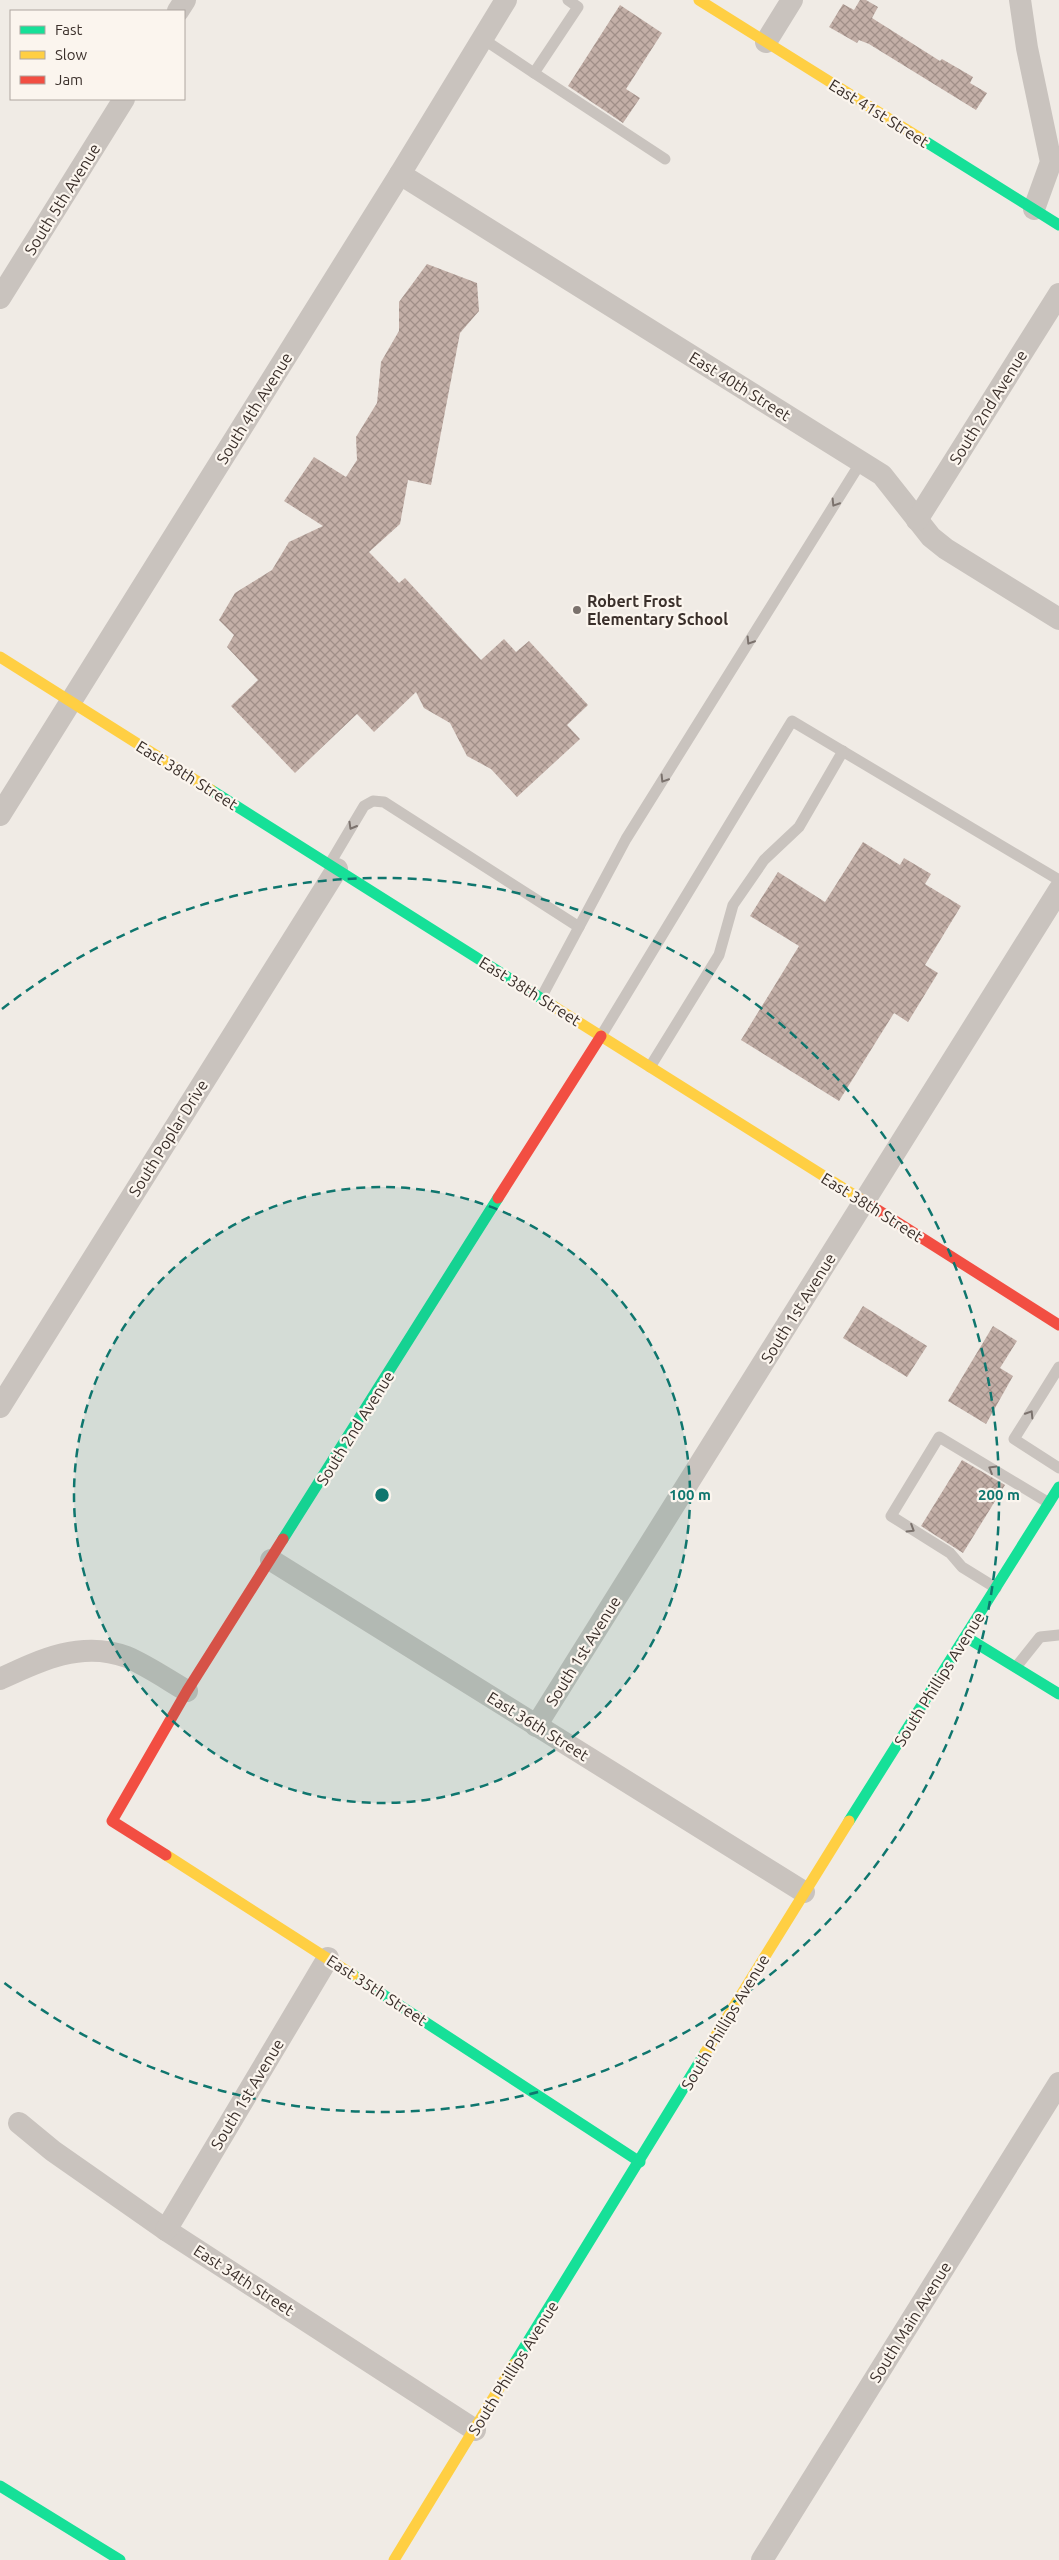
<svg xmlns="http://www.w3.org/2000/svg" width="1059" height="2560" viewBox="0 0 1059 2560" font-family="Ubuntu,sans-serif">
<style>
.building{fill:url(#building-cross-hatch)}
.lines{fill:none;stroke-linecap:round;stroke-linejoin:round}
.lane{stroke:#c9c3be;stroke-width:11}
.street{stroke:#c9c3be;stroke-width:22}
.fast{stroke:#16e098;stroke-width:11}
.slow{stroke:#ffcf43;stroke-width:11}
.jam{stroke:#f24e42;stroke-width:11}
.oneway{stroke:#7b726d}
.ring{fill:none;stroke:#0f766e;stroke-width:2.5;stroke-dasharray:9 6}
.poi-dot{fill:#7a716c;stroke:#fbf5ee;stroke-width:2}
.labels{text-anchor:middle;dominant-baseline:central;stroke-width:4.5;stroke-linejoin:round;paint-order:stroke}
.street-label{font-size:16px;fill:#3b302b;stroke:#fbf5ee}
.poi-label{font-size:16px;font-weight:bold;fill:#3b302b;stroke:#fbf5ee;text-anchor:start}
.centre{fill:#0f766e;stroke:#fbf5ee;stroke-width:2.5}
.ring-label{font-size:15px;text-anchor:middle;font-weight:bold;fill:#0f766e;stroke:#fbf5ee;stroke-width:4.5;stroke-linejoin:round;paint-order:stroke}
</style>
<defs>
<pattern id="building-cross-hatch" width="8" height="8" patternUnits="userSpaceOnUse" patternTransform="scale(1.25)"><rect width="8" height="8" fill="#c3afa7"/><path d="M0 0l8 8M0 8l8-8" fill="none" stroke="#a08f88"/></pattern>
</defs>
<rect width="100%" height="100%" fill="#f0ebe5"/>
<g class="building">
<polygon points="860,0 866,0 878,7 872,18 940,61 942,59 973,77 970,83 987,93 976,110 869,44 859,40 857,43 829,27 843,4 854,10"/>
<polygon points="620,5 662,33 626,89 640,98 623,123 568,86"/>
<polygon points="427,264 477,283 479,311 460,333 431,485 408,480 400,524 369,552 399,583 405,578 481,660 504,639 516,652 529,641 588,705 567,725 580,739 517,797 491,769 467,756 450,723 424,708 416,692 374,732 357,714 295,773 231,706 258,680 227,647 234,635 219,620 235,593 272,570 289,542 323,526 284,501 314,457 346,477 357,460 356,437 377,403 381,362 399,331 399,302"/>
<polygon points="863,842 900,865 904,858 931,874 925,884 961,906 925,965 938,973 908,1022 894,1013 839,1101 741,1040 799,946 750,916 778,872 825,902"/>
<polygon points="863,1306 927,1346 907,1377 843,1338"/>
<polygon points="993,1326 1017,1341 1000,1368 1013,1376 986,1424 948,1401"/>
<polygon points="962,1460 1005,1485 963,1553 921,1526"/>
</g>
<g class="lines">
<g class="lane">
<polyline points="483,39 534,73 578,7 568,0"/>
<polyline points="534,73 665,159"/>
<polyline points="329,865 364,806 373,801 384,802 579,927 541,998"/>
<polyline points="579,927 626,839 861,462"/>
<polyline points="601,1036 792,721 1059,880"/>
<polyline points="650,1067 719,955 733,905 764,860 799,827 843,751"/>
<polyline points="1059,1367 1014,1439 1059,1468"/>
<polyline points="996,1588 962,1567 950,1553 891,1516 939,1437 1049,1503"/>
<polyline points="1016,1667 1040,1637 1059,1635"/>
</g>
<g class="street">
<polyline points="1020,0 1027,48 1051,162 1034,209"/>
<polyline points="178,11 185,0"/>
<polyline points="766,42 792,0"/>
<polyline points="400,174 882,475 931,537 946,549 1059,619"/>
<polyline points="0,298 124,99"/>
<polyline points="917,520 1059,294"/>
<polyline points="0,815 400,174 506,0"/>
<polyline points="0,1407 337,869"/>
<polyline points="271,1560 804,1892"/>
<path d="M 0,1679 C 40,1660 82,1640 127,1657 C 148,1666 168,1680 187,1691"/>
<polyline points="536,1726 1059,890"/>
<polyline points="19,2123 53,2151 166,2230 475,2430"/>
<polyline points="166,2230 328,1958"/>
<polyline points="762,2560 1059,2083"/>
</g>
<g class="fast">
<polyline points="923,140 1059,225"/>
<polyline points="211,790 553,1006"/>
<polyline points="283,1539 498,1198"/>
<polyline points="966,1637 1059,1694"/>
<polyline points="849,1821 1059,1487"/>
<polyline points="353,1975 640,2162"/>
<polyline points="514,2364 705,2053"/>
<polyline points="0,2486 120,2560"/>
</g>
<g class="slow">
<polyline points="699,0 923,140"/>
<polyline points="0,657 211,790"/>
<polyline points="553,1006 862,1200"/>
<polyline points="166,1855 353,1975"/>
<polyline points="705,2053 849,1821"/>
<polyline points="394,2560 514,2364"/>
</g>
<g class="jam">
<polyline points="498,1198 601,1036"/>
<polyline points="862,1200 1059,1325"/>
<polyline points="166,1855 112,1821 187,1691 283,1539"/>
</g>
</g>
<defs><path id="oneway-chevron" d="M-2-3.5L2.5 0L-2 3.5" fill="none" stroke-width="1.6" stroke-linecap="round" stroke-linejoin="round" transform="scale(1.25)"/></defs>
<g class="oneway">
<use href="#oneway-chevron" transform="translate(835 503) rotate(122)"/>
<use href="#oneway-chevron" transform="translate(750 641) rotate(122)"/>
<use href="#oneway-chevron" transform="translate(664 779) rotate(122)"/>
<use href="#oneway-chevron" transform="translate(352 826) rotate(120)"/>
<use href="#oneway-chevron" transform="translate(1030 1414) rotate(-58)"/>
<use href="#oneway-chevron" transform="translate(992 1469) rotate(-149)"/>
<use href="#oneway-chevron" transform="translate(911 1529) rotate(32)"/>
</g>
<circle cx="382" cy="1495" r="308" fill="#0f766e" fill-opacity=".12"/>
<g class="ring">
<circle cx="382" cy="1495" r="308"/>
<path d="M2 1009A617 617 0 1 1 2 1981"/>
</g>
<circle class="poi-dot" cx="577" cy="610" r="5"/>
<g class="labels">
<g class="street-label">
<text transform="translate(879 113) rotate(32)">East 41st Street</text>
<text transform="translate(62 199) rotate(-58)">South 5th Avenue</text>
<text transform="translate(740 386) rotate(32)">East 40th Street</text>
<text transform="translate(988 407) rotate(-58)">South 2nd Avenue</text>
<text transform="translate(254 408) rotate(-58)">South 4th Avenue</text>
<text transform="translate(187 775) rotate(32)">East 38th Street</text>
<text transform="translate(530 991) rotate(32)">East 38th Street</text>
<text transform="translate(168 1138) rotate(-58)">South Poplar Drive</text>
<text transform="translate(872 1207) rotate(32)">East 38th Street</text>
<text transform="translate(798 1308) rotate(-58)">South 1st Avenue</text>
<text transform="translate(355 1428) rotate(-58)">South 2nd Avenue</text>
<text transform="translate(583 1651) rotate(-58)">South 1st Avenue</text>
<text transform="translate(939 1679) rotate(-58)">South Phillips Avenue</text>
<text transform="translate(538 1726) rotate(32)">East 36th Street</text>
<text transform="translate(377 1990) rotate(33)">East 35th Street</text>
<text transform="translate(725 2022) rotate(-59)">South Phillips Avenue</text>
<text transform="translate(247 2094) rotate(-59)">South 1st Avenue</text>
<text transform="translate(244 2280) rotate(33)">East 34th Street</text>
<text transform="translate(910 2322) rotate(-58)">South Main Avenue</text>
<text transform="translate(513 2368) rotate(-58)">South Phillips Avenue</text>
</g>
<g class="poi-label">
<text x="587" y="601">Robert Frost<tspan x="587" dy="18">Elementary School</tspan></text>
</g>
</g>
<circle cx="382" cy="1495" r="8" class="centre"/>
<g class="ring-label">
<text x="690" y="1500">100 m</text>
<text x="999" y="1500">200 m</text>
</g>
<rect x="10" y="10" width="175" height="90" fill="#fbf5ee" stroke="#aea6a0"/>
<rect x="20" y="26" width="25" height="8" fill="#16e098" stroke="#aea6a0"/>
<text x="55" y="35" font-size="15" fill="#3b302b">Fast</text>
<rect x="20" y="51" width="25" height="8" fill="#ffcf43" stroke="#aea6a0"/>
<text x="55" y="60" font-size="15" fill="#3b302b">Slow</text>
<rect x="20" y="76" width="25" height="8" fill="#f24e42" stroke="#aea6a0"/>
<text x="55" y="85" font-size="15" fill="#3b302b">Jam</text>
</svg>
